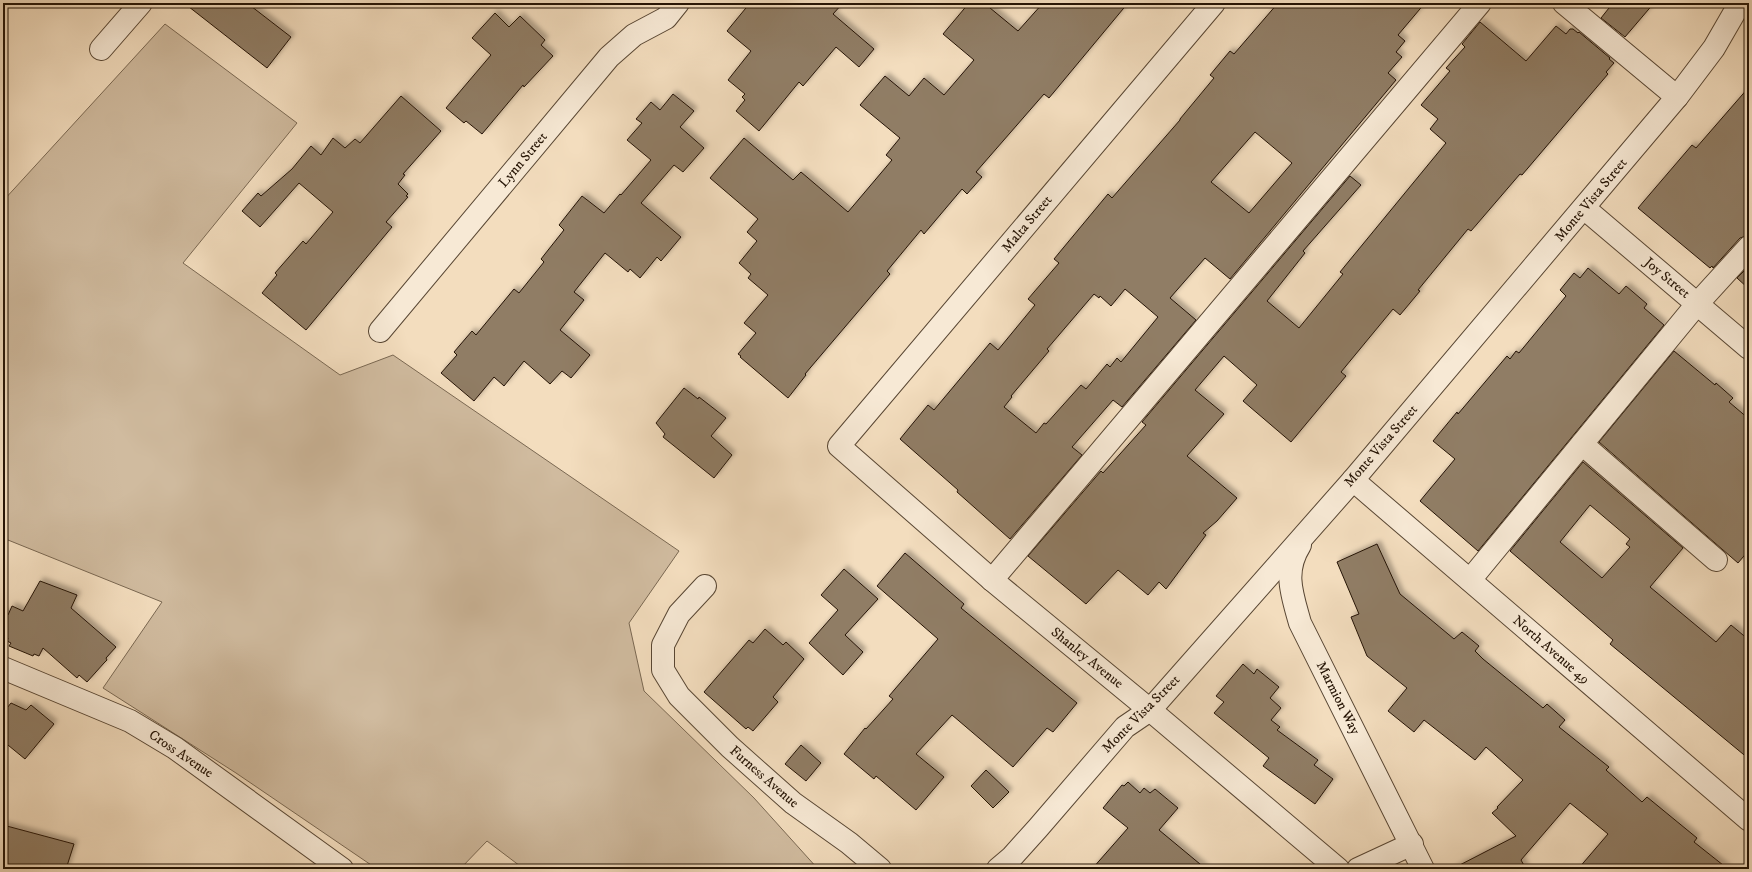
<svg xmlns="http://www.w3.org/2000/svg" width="1752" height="872" viewBox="0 0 1752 872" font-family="'IM FELL DW Pica',serif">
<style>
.green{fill:#d0bb9f;stroke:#7a6852}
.building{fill:#907d65;stroke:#251405;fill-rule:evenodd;filter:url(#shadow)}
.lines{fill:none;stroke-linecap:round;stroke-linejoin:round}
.minor-casing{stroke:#584633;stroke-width:24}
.minor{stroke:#f7e9d5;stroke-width:22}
.labels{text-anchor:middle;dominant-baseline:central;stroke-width:4;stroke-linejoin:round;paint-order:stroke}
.street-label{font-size:14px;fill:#251405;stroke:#f7e9d5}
</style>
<defs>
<filter id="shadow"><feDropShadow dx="3.5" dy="-3.5" stdDeviation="2" flood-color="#0004"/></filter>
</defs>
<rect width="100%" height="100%" fill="#f3ddbe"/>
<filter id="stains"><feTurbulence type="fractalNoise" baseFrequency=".005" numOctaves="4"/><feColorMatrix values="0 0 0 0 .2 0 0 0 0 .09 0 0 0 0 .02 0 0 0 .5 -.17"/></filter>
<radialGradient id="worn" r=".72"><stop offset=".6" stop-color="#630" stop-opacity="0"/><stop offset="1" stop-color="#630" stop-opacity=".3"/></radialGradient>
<polygon class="green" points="165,24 297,123 183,263 340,375 393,355 679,551 629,623 644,691 754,798 818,869 524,869 487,841 460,869 377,869 236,773 103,688 162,602 3,538 3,201"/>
<g class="building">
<polygon points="184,3 247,3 291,37 267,68"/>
<polygon points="750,3 843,3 833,14 874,49 859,67 836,47 803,86 799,82 759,131 736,111 745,100 742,97 745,94 728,80 751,51 727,31"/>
<polygon points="969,3 984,3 1018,31 1043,3 1128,3 1049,98 1044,94 976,172 982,177 967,194 962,189 924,234 921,230 887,271 890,274 805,374 806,375 788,398 740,357 741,356 738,354 756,333 744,323 768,295 748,278 751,274 739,263 757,241 747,232 758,219 710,178 744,138 793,180 801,172 848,212 892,160 886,155 900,138 860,105 885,76 909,96 924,78 944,95 974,60 943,34"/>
<path d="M 1278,3 L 1425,3 L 1398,35 L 1405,41 L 1396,52 L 1402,57 L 1388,73 L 1396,80 L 1230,279 L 1205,258 L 1170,298 L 1196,320 L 1122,407 L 1113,400 L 1072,447 L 1082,455 L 1010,539 L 957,492 L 958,490 L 900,439 L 928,405 L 934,410 L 990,343 L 998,350 L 1035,305 L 1028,299 L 1059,263 L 1054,259 L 1108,194 L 1112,198 L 1180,120 L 1180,119 L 1214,78 L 1210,75 L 1230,51 L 1234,54 ZM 1255,132 L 1292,163 L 1249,213 L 1211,182 ZM 1125,289 L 1158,317 L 1121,362 L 1117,358 L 1110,367 L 1107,364 L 1086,389 L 1081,385 L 1046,424 L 1044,423 L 1036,433 L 1004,407 L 1012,397 L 1011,396 L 1049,351 L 1047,349 L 1094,294 L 1099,298 L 1100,296 L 1111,306 Z"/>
<polygon points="1613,3 1654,3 1625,37 1601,18"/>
<polygon points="495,13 509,27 520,16 545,40 541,45 553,56 524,87 523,85 482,134 466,121 464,123 446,108 491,55 472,38"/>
<polygon points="1480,22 1526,61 1556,26 1566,34 1570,29 1573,29 1578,33 1579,32 1610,58 1609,59 1614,63 1606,72 1608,74 1522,175 1520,174 1471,231 1468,229 1418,290 1420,291 1400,315 1393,309 1341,372 1346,376 1291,442 1243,401 1257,385 1224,356 1195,390 1224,414 1187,456 1237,498 1217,521 1203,533 1206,535 1166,589 1159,582 1148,595 1118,570 1086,604 1028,556 1101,471 1103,473 1146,425 1142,422 1350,176 1361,185 1303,251 1305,253 1267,301 1299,328 1343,274 1340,272 1446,143 1430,129 1438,119 1421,105 1450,71 1446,68 1465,47 1462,44"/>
<polygon points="1749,87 1749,235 1740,238 1713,268 1712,266 1710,268 1638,208 1692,145 1696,148"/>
<polygon points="673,94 694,111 680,127 704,148 683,172 674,165 641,203 681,237 661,261 657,257 640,278 630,269 628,272 605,253 574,292 584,300 560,330 590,355 571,378 562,371 550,384 524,361 504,386 494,377 474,401 441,373 457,355 454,352 472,331 476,335 514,289 519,293 544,262 541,259 564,230 559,225 582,196 604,213 620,194 621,195 651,160 627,140 642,123 636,119 651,102 660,110"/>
<polygon points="401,96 441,131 403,174 405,175 398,184 408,194 406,196 408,197 386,222 392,227 306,330 262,293 277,275 275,273 303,241 306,244 333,212 299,183 260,227 242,211 258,193 261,196 292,169 311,146 321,155 333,138 345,148 355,139 360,143"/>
<polygon points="1749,266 1749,289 1737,278"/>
<polygon points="1588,268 1619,294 1626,286 1647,304 1644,308 1664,325 1478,551 1420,501 1455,459 1433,441 1457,412 1458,414 1507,356 1510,359 1516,351 1519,353 1566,296 1560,290 1574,273 1580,278"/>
<polygon points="1674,351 1715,385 1716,383 1733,398 1729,402 1749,419 1749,550 1738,563 1599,442"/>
<polygon points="684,388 698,399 699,397 726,418 711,436 732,455 714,478 663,437 665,434 656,423"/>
<path d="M 1583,462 L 1683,548 L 1650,587 L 1716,642 L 1731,625 L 1749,640 L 1749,759 L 1610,644 L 1613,640 L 1510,551 ZM 1590,505 L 1630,539 L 1626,544 L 1630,547 L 1602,578 L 1560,542 Z"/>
<polygon points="1377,544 1400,594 1454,639 1462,632 1479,646 1475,651 1483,659 1543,708 1547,704 1565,720 1559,727 1609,767 1606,770 1642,802 1647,797 1697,838 1694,842 1728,869 1578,869 1608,834 1570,803 1521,860 1526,869 1452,869 1516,836 1492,813 1498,808 1497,807 1523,780 1486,747 1475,760 1424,720 1414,732 1388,711 1407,688 1367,656 1351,617 1359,614 1337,562"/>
<polygon points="905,553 964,604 961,608 1077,703 1053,732 1047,728 1013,767 952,715 916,754 944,777 916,810 876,776 874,779 844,754 865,728 866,729 893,699 889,696 938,639 877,586"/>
<polygon points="844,569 878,599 845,635 863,652 843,675 809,643 838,610 821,595"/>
<polygon points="40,581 77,595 71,608 116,647 106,658 107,660 104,663 87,682 79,675 77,678 43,648 39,656 34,654 33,656 9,646 11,643 7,641 8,638 3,635 3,613 8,615 12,606 23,611"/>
<polygon points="765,629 783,645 786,642 804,659 773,697 778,702 753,731 748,727 746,729 704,692 749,640 753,643"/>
<polygon points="1243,664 1254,674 1257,669 1279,687 1270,698 1281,708 1271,720 1280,727 1277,730 1318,760 1314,765 1333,779 1315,804 1263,766 1269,758 1214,713 1224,702 1216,696"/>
<polygon points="11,703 26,710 31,705 54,724 25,759 3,741 3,713"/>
<polygon points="801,745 821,763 806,781 785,764"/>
<polygon points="986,770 1009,792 993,808 971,786"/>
<polygon points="1128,782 1140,793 1144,788 1150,793 1155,789 1178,808 1159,830 1206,869 1092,869 1128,828 1103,808 1122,785 1124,786"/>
<polygon points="3,825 74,844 66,869 3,869"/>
</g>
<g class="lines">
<defs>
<g id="minor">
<polyline points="1214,3 839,446 992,580 1150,710 1338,869"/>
<polyline points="1564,3 1677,97"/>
<polyline points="101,49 141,3"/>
<polyline points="1584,208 1749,348"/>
<polyline points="380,331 609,57 634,35 666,18 678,3"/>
<polyline points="1582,444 1716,560"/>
<polyline points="1353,480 1749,820"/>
<path d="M 1300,545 C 1283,572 1292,594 1300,623 L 1423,869"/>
<polyline points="992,580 1480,3"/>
<polyline points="1470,580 1697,304 1749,247"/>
<polyline points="705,586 679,614 663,645 663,670 679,696 730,747 793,803 849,843 880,869"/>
<polyline points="3,668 130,721 175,748 342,869"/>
<polyline points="998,869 1011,858 1038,828 1125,727 1150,710 1353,480 1677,97 1714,48 1740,3"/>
<polyline points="1358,869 1412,844"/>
</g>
</defs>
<use href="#minor" class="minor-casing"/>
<use href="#minor" class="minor"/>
</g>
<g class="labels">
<g class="street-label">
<text transform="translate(523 160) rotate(-50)">Lynn Street</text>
<text transform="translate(1591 200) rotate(-50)">Monte Vista Street</text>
<text transform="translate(1027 224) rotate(-50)">Malta Street</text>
<text transform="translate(1667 278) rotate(40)">Joy Street</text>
<text transform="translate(1381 446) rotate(-49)">Monte Vista Street</text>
<text transform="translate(1551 650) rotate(41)">North Avenue 49</text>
<text transform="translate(1087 658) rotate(39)">Shanley Avenue</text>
<text transform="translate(1338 698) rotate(63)">Marmion Way</text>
<text transform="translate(1141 714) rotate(-45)">Monte Vista Street</text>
<text transform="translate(181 754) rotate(34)">Cross Avenue</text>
<text transform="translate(764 777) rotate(41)">Furness Avenue</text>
</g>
</g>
<rect width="1752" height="872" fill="none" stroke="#f3ddbe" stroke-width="16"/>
<rect x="4" y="4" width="1744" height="864" fill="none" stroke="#251405" stroke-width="2"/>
<rect x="8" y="8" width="1736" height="856" fill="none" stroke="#251405"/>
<rect width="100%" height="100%" filter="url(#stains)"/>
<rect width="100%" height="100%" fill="url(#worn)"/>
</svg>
